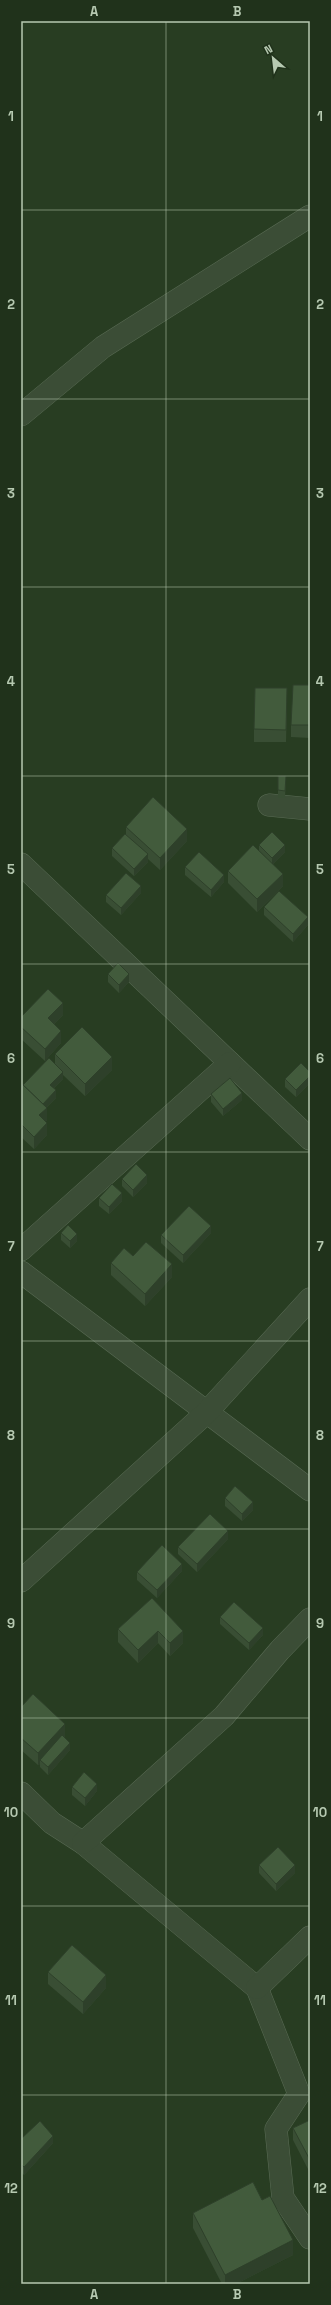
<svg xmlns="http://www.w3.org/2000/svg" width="331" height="2305" viewBox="0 0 331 2305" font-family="'Space Grotesk',sans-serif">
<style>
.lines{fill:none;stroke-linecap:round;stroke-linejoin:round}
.minor-casing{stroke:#596b54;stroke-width:23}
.minor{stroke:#3b4d36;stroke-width:22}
.wall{fill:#394e34}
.shaded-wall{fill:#2e402a}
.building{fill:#425b3c;stroke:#2e402a}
.grid{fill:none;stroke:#b6c9b1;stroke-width:1;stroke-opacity:0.55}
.neatline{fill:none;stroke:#b6c9b1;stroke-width:1.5}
.grid-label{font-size:13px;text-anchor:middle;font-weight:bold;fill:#b6c9b1}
</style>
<rect width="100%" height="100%" fill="#283d22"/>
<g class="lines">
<defs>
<g id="minor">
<polyline points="21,415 103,347 310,216"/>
<polyline points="269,805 310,809"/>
<polyline points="21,864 310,1139"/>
<polyline points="21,1250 230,1063"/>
<polyline points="21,1272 310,1490"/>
<polyline points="21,1581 206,1413 310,1299"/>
<polyline points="21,1793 52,1823 83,1843 257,1988 299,2094 276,2129 283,2198 310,2238"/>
<polyline points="83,1843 224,1716 280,1650 310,1619"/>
<polyline points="257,1988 310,1937"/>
</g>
</defs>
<use href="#minor" class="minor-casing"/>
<use href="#minor" class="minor"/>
</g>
<g class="wall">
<polygon points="310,685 310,738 291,737 291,725"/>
<polygon points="287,701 286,742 254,742 254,729"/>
<polygon points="278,776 286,776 285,798 278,798"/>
<polygon points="126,827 187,841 160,870 148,859 148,862 134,876 112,856 112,848 126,835"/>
<polygon points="259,845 285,852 273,864 283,886 257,912 228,883 228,871 259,850"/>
<polygon points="185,867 224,882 211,897 185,875"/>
<polygon points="141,893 121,915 106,902 106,895"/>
<polygon points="264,907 308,925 293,942 264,915"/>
<polygon points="108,974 129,982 119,993 108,982"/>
<polygon points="63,1015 54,1024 61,1043 45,1061 21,1039 21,1017"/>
<polygon points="55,1054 112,1070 85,1096 63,1075 63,1079 54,1088 56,1098 46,1108 47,1120 46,1121 47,1135 34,1149 21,1137 21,1083 23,1085 55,1063"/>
<polygon points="310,1072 310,1083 296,1097 285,1087 285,1079"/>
<polygon points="211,1094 242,1100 223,1116 211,1102"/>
<polygon points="122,1179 147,1183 133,1197 122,1186"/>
<polygon points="99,1198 122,1201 109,1214 99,1206"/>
<polygon points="61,1233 77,1241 70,1248 61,1240"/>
<polygon points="211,1233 183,1263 161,1243 161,1235"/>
<polygon points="133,1256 172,1277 145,1306 111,1275 111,1263"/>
<polygon points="225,1498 253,1510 242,1521 225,1506"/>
<polygon points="228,1539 197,1572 178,1554 178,1547"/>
<polygon points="182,1571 157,1598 137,1580 137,1572"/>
<polygon points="152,1598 183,1643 170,1656 158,1643 138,1663 118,1642 118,1629"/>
<polygon points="220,1617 263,1635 249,1650 220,1624"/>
<polygon points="21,1707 65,1736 64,1737 70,1750 48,1775 40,1767 40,1764 38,1765 21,1750"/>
<polygon points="72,1787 97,1791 85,1806 72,1795"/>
<polygon points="259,1865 295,1873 276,1891 259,1873"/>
<polygon points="48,1972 106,1988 83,2014 48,1984"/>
<polygon points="310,2120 310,2173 293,2140 293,2128"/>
<polygon points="21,2139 53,2143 24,2175 21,2172"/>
<polygon points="262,2200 293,2255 236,2284 222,2284 193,2228 193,2213"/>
</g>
<g class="shaded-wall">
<polygon points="187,829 187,841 160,870 160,858"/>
<polygon points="285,845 285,852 272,865 272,858"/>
<polygon points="148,854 148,862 134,876 134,869"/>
<polygon points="283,874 283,886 257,912 257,899"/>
<polygon points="224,875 224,882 211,897 211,890"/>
<polygon points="141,886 141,893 121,915 121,908"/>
<polygon points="308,917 308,925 293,942 293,934"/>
<polygon points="129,974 129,982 119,993 119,985"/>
<polygon points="63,1003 63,1015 48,1030 48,1018"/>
<polygon points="61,1031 61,1043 45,1061 45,1049"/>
<polygon points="112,1057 112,1070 85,1096 85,1084"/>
<polygon points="63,1072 63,1079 50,1092 50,1085"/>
<polygon points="310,1076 310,1083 296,1097 296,1090"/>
<polygon points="56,1090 56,1098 42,1112 42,1105"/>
<polygon points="242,1093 242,1100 223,1116 223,1109"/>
<polygon points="47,1108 47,1120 39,1128 39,1115"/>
<polygon points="47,1123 47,1135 34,1149 34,1137"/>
<polygon points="147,1175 147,1183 133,1197 133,1190"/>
<polygon points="122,1193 122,1201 109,1214 109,1207"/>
<polygon points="211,1226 211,1233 183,1263 183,1255"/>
<polygon points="77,1234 77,1241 70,1248 70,1241"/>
<polygon points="172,1264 172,1277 145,1306 145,1294"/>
<polygon points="253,1502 253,1510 242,1521 242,1514"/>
<polygon points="228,1531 228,1539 197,1572 197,1564"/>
<polygon points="182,1564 182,1571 157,1598 157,1590"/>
<polygon points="263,1628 263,1635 249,1650 249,1643"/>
<polygon points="158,1631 158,1643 138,1663 138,1650"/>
<polygon points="183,1631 183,1643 170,1656 170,1643"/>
<polygon points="65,1724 65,1736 42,1762 40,1760 40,1764 38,1765 38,1753"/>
<polygon points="70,1743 70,1750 48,1775 48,1767"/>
<polygon points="97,1784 97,1791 85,1806 85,1798"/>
<polygon points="295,1865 295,1873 276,1891 276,1884"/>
<polygon points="106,1975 106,1988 83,2014 83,2002"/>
<polygon points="53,2136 53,2143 24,2175 24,2167"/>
<polygon points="293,2240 293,2255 236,2284 225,2284 225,2275"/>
</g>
<g class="building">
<polygon points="293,685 310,685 310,725 291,725"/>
<polygon points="255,688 287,688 286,730 254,729"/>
<polygon points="278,776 286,776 285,791 278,790"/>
<polygon points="153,797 187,829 160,858 126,827"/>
<polygon points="272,832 285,845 272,858 259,845"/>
<polygon points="125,834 148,854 134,869 112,848"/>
<polygon points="253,845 283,874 257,899 228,871"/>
<polygon points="199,852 224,875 211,890 185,867"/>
<polygon points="126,873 141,886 121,908 106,895"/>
<polygon points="279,891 308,917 293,934 264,907"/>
<polygon points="118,963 129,974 119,985 108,974"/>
<polygon points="48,989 63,1003 48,1018 61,1031 45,1049 21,1027 21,1017"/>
<polygon points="82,1027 112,1057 85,1084 55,1054"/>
<polygon points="49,1058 63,1072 50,1085 56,1090 43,1104 23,1085"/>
<polygon points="301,1063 310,1072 310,1076 296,1090 285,1079"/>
<polygon points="230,1078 242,1093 223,1109 211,1094"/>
<polygon points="21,1083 47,1108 39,1115 47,1123 34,1137 21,1124"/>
<polygon points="136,1164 147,1175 133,1190 122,1179"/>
<polygon points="112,1184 122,1193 109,1207 99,1198"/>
<polygon points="189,1206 211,1226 183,1255 161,1235"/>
<polygon points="68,1225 77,1234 70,1241 61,1233"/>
<polygon points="146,1242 172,1264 145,1294 111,1263 124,1248 133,1256"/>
<polygon points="235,1486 253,1502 242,1514 225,1498"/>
<polygon points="210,1514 228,1531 197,1564 178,1547"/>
<polygon points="162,1545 182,1564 157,1590 137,1572"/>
<polygon points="152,1598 183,1631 170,1643 158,1631 138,1650 118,1629"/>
<polygon points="234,1602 263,1628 249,1643 220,1617"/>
<polygon points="33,1694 65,1724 38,1753 21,1738 21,1707"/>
<polygon points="62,1735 70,1743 48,1767 40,1760"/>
<polygon points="84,1772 97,1784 85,1798 72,1787"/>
<polygon points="278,1847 295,1865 276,1884 259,1865"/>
<polygon points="72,1945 106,1975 83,2002 48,1972"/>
<polygon points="310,2120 310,2160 293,2128"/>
<polygon points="40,2121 53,2136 24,2167 21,2164 21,2139"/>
<polygon points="253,2182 262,2200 270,2196 293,2240 225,2275 193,2213"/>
</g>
<path class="grid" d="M 166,21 L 166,2284M 21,210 L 310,210M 21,399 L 310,399M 21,587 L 310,587M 21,776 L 310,776M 21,964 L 310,964M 21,1152 L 310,1152M 21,1341 L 310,1341M 21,1529 L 310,1529M 21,1718 L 310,1718M 21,1906 L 310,1906M 21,2095 L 310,2095"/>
<rect width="331" height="2305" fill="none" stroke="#20321b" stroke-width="44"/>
<g transform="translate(273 58) rotate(332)" stroke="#20321b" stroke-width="3" paint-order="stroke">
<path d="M0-3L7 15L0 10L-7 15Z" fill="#b6c9b1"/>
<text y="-6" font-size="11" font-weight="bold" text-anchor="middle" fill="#b6c9b1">N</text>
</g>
<rect x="22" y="22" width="287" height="2261" class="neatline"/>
<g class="grid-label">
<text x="94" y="16">A</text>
<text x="237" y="16">B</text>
<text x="11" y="121">1</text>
<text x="320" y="121">1</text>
<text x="11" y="309">2</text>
<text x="320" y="309">2</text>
<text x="11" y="498">3</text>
<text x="320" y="498">3</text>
<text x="11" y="686">4</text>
<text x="320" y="686">4</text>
<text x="11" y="874">5</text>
<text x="320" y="874">5</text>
<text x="11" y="1063">6</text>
<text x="320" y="1063">6</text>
<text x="11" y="1251">7</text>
<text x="320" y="1251">7</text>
<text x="11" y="1440">8</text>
<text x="320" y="1440">8</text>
<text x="11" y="1628">9</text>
<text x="320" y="1628">9</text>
<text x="11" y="1817">10</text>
<text x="320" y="1817">10</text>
<text x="11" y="2005">11</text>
<text x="320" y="2005">11</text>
<text x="11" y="2193">12</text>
<text x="320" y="2193">12</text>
<text x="94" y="2299">A</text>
<text x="237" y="2299">B</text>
</g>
</svg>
